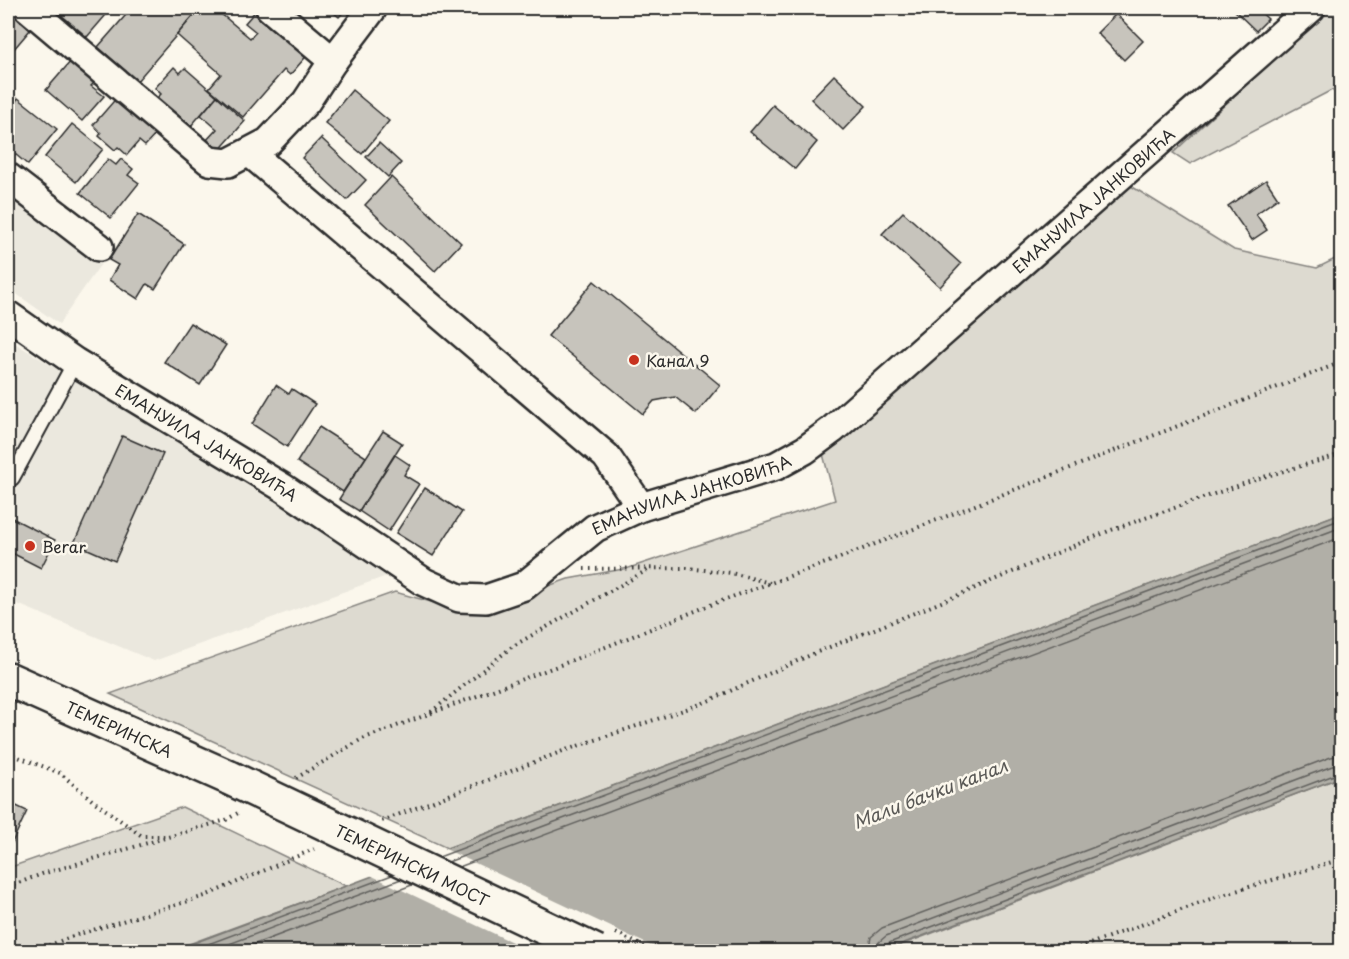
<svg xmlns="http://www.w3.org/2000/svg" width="1349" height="959" viewBox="0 0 1349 959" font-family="'Playpen Sans',sans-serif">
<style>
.built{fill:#ebe8de}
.green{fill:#dddad0;stroke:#84827e;stroke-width:1.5}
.water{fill:#b1afa7;stroke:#7b7a75;stroke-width:1.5}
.pier{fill:#fbf7ec}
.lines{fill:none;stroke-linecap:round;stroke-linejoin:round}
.shore{stroke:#61605d;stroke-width:1.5}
.building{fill:#c7c4bc;stroke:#2b2b2b;stroke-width:1.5}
.service-casing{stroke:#2b2b2b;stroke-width:18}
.minor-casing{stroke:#2b2b2b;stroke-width:32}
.secondary-casing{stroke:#2b2b2b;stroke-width:38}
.path{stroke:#2b2b2b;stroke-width:4;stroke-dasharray:1.5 4.5;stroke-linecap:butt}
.service{stroke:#fbf7ec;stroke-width:14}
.minor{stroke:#fbf7ec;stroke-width:27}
.secondary{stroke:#fbf7ec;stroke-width:33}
.secondary-bridge-casing{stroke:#2b2b2b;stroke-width:38;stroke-linecap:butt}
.path-bridge{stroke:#2b2b2b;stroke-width:4;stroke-dasharray:1.5 4.5;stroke-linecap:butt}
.secondary-bridge{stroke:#fbf7ec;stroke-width:33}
.poi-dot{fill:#c8321e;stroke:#fbf7ec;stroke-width:2}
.labels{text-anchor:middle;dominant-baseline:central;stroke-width:5;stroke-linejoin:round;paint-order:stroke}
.street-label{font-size:16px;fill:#2b2b2b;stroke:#fbf7ec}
.poi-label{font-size:16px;fill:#2b2b2b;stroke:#fbf7ec;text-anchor:start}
.water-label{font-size:18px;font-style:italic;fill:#5a5956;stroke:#fbf7ec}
</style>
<rect width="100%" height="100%" fill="#fbf7ec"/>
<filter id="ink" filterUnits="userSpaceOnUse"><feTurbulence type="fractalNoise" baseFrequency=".0167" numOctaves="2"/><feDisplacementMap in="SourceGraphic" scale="12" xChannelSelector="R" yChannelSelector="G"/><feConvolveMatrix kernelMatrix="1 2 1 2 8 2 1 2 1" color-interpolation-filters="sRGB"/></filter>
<g filter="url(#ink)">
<g class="built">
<polygon points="8,190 105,258 59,324 8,288"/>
<polygon points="8,339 392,574 154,661 8,600"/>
</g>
<g class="green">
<polygon points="1329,8 1341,8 1341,98 1332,90 1190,164 1173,153"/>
<polygon points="1131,186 1234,250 1317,268 1341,256 1341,513 447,848 110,694 395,592 471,613 568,579 629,568 835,500 823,454"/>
<polygon points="1341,777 1341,947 1320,952 883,952"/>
<polygon points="182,807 346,886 170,951 8,951 8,868"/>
</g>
<polygon class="water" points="1341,513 1341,777 883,951 170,952"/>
<polygon class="pier" points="441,847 662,951 531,951 368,874"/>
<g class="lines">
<g class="shore">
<polyline points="439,857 1342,519"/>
<polyline points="448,862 1342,527"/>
<polyline points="459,867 1342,537"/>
<polyline points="187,952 392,875"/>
<polyline points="208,952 401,879"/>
<polyline points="234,952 412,885"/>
<polyline points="868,952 871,937 882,928 1331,757 1342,755"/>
<polyline points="877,952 879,942 886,936 1335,765 1342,764"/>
<polyline points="884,952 885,947 889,943 1342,772"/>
</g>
</g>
<g class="building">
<polygon points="64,8 112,8 87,37 59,13"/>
<polygon points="132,8 200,8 137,81 98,47"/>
<polygon points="200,8 214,8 250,38 256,32 245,23 258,8 310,52 290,75 284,70 243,117 209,88 221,74 177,35"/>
<polygon points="328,8 347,8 339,17"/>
<polygon points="1232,8 1256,8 1268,19 1256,31"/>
<polygon points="8,10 30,30 8,56"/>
<polygon points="1116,14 1143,41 1124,60 1097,33"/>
<polygon points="71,61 95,82 91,86 104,96 82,121 46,90"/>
<polygon points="174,67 180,73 185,68 217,96 190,127 157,98 161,94 155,88"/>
<polygon points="834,75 866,106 843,130 811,99"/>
<polygon points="8,81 13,86 8,94"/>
<polygon points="352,90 389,121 362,154 325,123"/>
<polygon points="119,95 156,134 145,146 139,141 127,155 118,147 115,150 99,136 101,133 93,125"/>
<polygon points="217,96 245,121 217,153 205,142 217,129 201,115"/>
<polygon points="18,98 57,129 28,165 8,148 8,112"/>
<polygon points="773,105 817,142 795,169 750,132"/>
<polygon points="72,124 103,149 76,182 45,157"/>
<polygon points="321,138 366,180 347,200 302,158"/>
<polygon points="379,143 401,163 388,177 366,157"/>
<polygon points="108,159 116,165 121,159 133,169 128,175 139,183 111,218 80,193"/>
<polygon points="391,177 461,243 435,271 365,205"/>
<polygon points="1266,180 1278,198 1256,214 1267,230 1252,240 1228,206"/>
<polygon points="903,212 961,264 940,287 882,234"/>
<polygon points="138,214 184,244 155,289 147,284 138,299 109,280 118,265 109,260"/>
<polygon points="594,281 720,385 696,414 675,397 654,401 643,414 548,336"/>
<polygon points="190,323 226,345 200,385 164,362"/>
<polygon points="276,385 289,394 292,389 315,404 287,447 252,424"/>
<polygon points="319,427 366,457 343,492 297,462"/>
<polygon points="383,431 402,443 359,511 339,499"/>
<polygon points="122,436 163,454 115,561 74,543"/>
<polygon points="395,455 410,465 404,475 419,484 389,531 359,511"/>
<polygon points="425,488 462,512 433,556 396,533"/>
<polygon points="8,516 55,540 41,568 8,551"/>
<polygon points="8,802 27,811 9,849 8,848"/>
</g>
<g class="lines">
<defs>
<polyline id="service" points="12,478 75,362"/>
<g id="minor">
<polyline points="28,8 196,150 209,161 228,163 268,142 306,102 333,61 373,8"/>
<polyline points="270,8 333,61"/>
<polyline points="250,153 606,456 641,507"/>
<polyline points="8,177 99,247"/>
<path id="s1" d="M 8,315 L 75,362 L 282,487 L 424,582 L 459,598 L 486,599 L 524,586 L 595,528 L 641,507 L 776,466 L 805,450 L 832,430 L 1311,8"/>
</g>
<g id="secondary">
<path id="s2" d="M 8,679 L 230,778"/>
</g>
</defs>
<use href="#service" class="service-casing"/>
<use href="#minor" class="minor-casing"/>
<use href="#secondary" class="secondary-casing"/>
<g class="path">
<polyline points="584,569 687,568 731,573 770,583"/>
<polyline points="431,712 513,646 651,568"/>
<polyline points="8,753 60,773 92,800 142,836 167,836"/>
<polyline points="296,778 362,739 568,662 718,602 837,559 1342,362"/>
<polyline points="382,821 563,751 701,704 815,653 961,594 1111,530 1260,478 1342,454"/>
<polyline points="8,887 42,874 226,820 238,813"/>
<polyline points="32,952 73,936 205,896 314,849"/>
<polyline points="1068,952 1216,897 1342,859"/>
</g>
<use href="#service" class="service"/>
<use href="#minor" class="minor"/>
<use href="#secondary" class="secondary"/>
<defs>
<g id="secondary-bridge">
<path id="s3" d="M 230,778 L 596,952"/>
</g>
</defs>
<use href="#secondary-bridge" class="secondary-bridge-casing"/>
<polyline class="path-bridge" points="616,933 655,952"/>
<use href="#secondary-bridge" class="secondary-bridge"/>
</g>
</g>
<g class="poi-dot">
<circle cx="634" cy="360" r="6"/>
<circle cx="30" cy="546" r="6"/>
</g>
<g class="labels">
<g class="street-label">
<text stroke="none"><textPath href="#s1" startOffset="1298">ЕМАНУИЛА ЈАНКОВИЋА</textPath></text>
<text stroke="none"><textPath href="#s1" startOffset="236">ЕМАНУИЛА ЈАНКОВИЋА</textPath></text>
<text stroke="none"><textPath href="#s1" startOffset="794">ЕМАНУИЛА ЈАНКОВИЋА</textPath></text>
<text stroke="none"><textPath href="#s2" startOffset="122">ТЕМЕРИНСКА</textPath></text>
<text stroke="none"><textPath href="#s3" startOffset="202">ТЕМЕРИНСКИ МОСТ</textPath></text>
</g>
<g class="poi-label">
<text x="646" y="360">Канал 9</text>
<text x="42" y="546">Berar</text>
</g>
<g class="water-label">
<text transform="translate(930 793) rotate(-21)">Мали бачки канал</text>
</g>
</g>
<rect width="1349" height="959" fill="none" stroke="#fbf7ec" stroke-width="30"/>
<rect x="15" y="15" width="1319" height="929" fill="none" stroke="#2b2b2b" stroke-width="2" filter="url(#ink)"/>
</svg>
